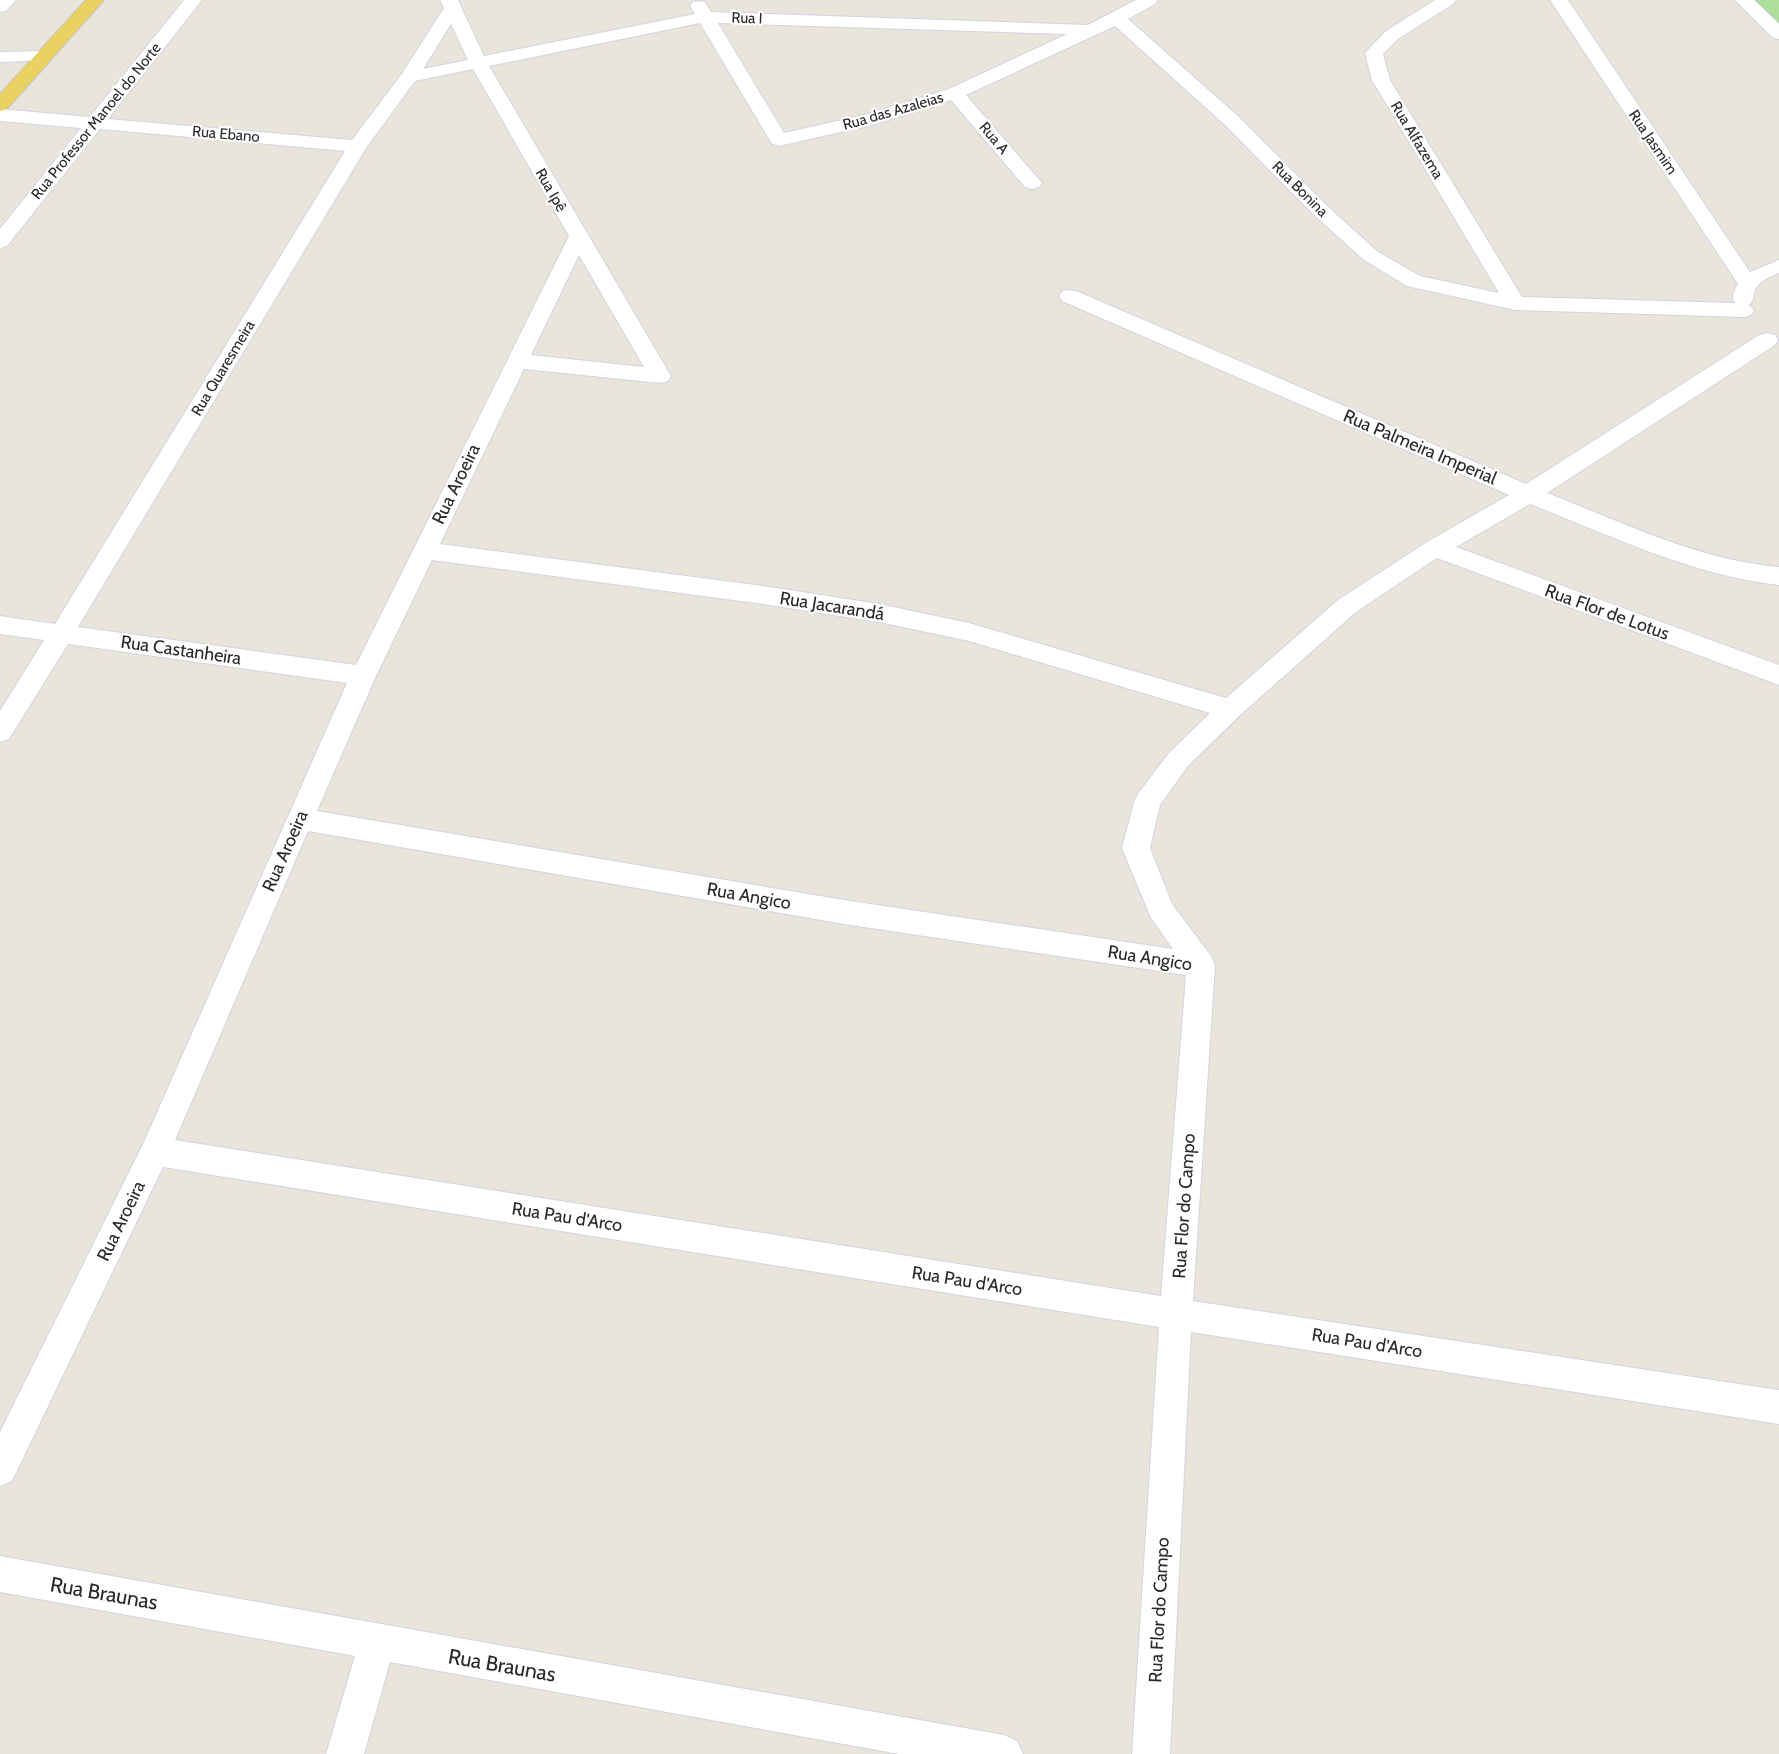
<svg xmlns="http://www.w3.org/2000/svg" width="1779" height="1754" viewBox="0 0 1779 1754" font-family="Cabin,sans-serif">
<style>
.green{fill:#adde9a}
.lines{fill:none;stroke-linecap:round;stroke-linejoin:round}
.minor-casing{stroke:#d0d3e1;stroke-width:2}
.major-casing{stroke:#c7c7c7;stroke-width:2}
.minor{fill:#fff;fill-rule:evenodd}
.major{fill:#e9d162;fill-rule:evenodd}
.labels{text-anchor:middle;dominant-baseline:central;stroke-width:4.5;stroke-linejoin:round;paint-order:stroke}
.far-street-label{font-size:15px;fill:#292929;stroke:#fff}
.street-label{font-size:18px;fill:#292929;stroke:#fff}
.near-street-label{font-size:21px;fill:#292929;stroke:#fff}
</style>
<rect width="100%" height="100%" fill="#eae5db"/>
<polygon class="green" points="1747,0 1779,0 1779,28"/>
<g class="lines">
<defs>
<g id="minor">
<polygon points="0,0 16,0 6,11 0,12"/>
<path d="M 184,0 L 202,0 L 108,119 L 352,140 L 401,75 L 444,8 L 440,0 L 458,0 L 484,56 L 695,14 L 690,6 L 693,2 L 699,1 L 705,2 L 711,12 L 1088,25 L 1136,0 L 1158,0 L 1155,4 L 1128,19 L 1238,116 L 1326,205 L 1378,252 L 1420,276 L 1499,293 L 1372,80 L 1365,53 L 1386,31 L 1435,0 L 1456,0 L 1453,4 L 1398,39 L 1383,54 L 1390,80 L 1522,297 L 1735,303 C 1731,297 1734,290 1738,284 L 1550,0 L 1568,0 L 1750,272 L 1779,260 L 1779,273 C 1771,276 1759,281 1755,290 C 1753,296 1754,300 1749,305 L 1754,310 L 1751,315 L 1744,317 L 1515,310 L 1407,286 L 1364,260 L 1312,213 L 1224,124 L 1115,26 L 966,95 L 1042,183 L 1039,187 L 1032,189 L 1025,187 L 951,100 L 876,124 L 779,146 L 772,144 L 700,23 L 489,66 L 671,376 L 668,381 L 660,383 L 524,369 L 440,544 L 763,586 L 879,604 L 969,623 L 1226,698 L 1338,600 L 1427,542 L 1509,495 L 1062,301 L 1059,296 L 1062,291 L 1069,290 L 1076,291 L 1526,484 L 1759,335 L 1767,333 L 1775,335 L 1778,340 L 1775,345 L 1547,493 C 1622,522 1698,560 1779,567 L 1779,585 C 1694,576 1609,535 1530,504 L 1456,547 L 1779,665 L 1779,685 L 1437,558 L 1356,612 L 1239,716 L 1187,767 L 1160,805 L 1150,848 L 1172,904 L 1211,956 L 1215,965 L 1193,1301 L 1779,1390 L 1779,1424 L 1191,1332 L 1170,1754 L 1132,1754 L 1159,1327 L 163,1167 L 12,1481 L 0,1486 L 0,1432 L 144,1142 L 347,683 L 68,644 L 9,739 L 0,742 L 0,711 L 44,640 L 0,634 L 0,616 L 55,624 L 345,151 L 100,129 L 7,246 L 0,248 L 0,229 L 81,128 L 0,121 L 0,109 L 90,117 ZM 718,23 L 1067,34 L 949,89 L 864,115 L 784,133 ZM 451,24 L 468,60 L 423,69 ZM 473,69 L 569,236 L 356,665 L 78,627 L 366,148 L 415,81 ZM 579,255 L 644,367 L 531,355 ZM 432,560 L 763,604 L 879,622 L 969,641 L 1210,713 L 1169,753 L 1138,794 L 1134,802 L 1122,848 L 1151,918 L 1173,949 L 844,900 L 317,811 L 376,676 ZM 308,831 L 844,924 L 1186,975 L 1161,1296 L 175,1140 Z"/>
<polygon points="1735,0 1754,0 1779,24 1779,39 1773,38"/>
<polygon points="44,51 50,52 53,56 50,60 0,62 0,52"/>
<polygon points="0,1556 1004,1735 1017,1741 1023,1754 899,1754 390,1662 364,1754 326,1754 355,1656 0,1592"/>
</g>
<polygon id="major" points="86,0 104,0 7,109 0,111 0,94"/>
</defs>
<use href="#minor" class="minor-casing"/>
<use href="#major" class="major-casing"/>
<use href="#minor" class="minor"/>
<use href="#major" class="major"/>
</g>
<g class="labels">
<g class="far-street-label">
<text transform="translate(747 18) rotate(2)">Rua I</text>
<text transform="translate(893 111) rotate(-16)">Rua das Azaleias</text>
<text transform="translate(96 121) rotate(-51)">Rua Professor Manoel do Norte</text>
<text transform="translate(226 134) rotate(5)">Rua Ebano</text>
<text transform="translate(994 138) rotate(50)">Rua A</text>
<text transform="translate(1417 140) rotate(59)">Rua Alfazema</text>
<text transform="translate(1653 142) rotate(56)">Rua Jasmim</text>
<text transform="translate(1300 189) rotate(45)">Rua Bonina</text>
<text transform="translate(551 190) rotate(60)">Rua Ipê</text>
<text transform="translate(223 368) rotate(-59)">Rua Quaresmeira</text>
</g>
<g class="street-label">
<text transform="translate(1420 447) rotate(23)">Rua Palmeira Imperial</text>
<text transform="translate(456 484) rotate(-64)">Rua Aroeira</text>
<text transform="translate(832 606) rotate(9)">Rua Jacarandá</text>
<text transform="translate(1607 612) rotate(20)">Rua Flor de Lotus</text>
<text transform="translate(181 650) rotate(8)">Rua Castanheira</text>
<text transform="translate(285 851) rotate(-66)">Rua Aroeira</text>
<text transform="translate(749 896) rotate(10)">Rua Angico</text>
<text transform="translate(1150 958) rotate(9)">Rua Angico</text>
<text transform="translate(1184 1206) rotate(-86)">Rua Flor do Campo</text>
<text transform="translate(567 1217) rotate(9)">Rua Pau d'Arco</text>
<text transform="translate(121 1221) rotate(-64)">Rua Aroeira</text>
<text transform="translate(967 1281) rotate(9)">Rua Pau d'Arco</text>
<text transform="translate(1367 1343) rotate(9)">Rua Pau d'Arco</text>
<text transform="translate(1159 1610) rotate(-87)">Rua Flor do Campo</text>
</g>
<g class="near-street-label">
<text transform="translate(104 1593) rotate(10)">Rua Braunas</text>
<text transform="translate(502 1665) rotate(10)">Rua Braunas</text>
</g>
</g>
</svg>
